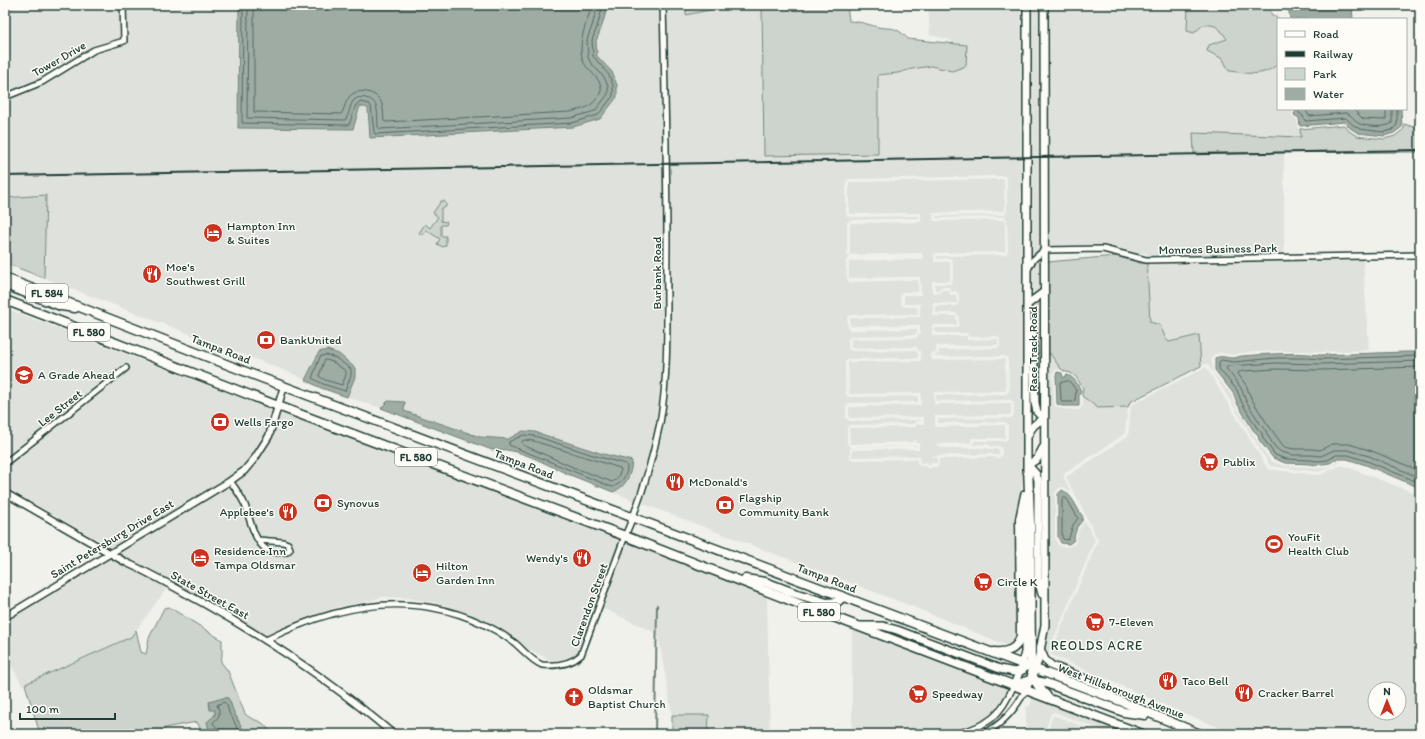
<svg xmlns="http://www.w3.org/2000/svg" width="1425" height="739" viewBox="0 0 1425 739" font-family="Itim,sans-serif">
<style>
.built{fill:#dfe2dc;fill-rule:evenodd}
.green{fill:#cdd3cd;stroke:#768880}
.water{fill:#9faca4;stroke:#6c8077}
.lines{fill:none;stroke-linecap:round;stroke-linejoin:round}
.shore{stroke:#526961;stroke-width:1}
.stream{stroke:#6c8077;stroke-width:2}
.minor-casing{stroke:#1f3d34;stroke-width:8}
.tertiary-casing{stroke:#1f3d34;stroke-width:9}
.secondary-casing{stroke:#1f3d34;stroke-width:10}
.primary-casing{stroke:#1f3d34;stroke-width:11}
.minor{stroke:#fdfcf7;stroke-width:5}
.tertiary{stroke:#fdfcf7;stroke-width:6}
.secondary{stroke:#fdfcf7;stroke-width:7}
.primary{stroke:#fdfcf7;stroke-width:8}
.rail{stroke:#1f3d34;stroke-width:2}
.labels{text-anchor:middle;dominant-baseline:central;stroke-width:3;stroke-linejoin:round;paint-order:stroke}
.shield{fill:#fdfcf7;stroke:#62766e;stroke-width:1}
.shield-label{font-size:11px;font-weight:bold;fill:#1f3d34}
.street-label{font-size:12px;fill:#1f3d34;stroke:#fdfcf7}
.poi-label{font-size:12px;fill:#1f3d34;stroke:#fdfcf7;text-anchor:start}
.neighbourhood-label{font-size:13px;letter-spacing:1px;fill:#1f3d34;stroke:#fdfcf7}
</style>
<rect width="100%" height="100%" fill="#f0f1eb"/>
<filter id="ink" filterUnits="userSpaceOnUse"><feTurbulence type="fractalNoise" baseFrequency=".025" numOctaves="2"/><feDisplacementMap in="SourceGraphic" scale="8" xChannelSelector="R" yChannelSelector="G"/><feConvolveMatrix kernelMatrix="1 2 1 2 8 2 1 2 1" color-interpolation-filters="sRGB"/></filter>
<g filter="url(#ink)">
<g class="built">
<polygon points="5,5 120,5 121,38 92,47 41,78 5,94"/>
<polygon points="127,5 239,5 238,127 360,106 368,108 370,138 573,127 600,119 612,72 597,56 596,41 601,29 608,5 660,5 664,187 662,368 657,421 649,454 635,501 613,492 620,489 632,461 600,453 515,435 508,439 480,437 403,411 405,402 388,401 381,408 347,397 355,377 316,355 309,373 305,380 296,375 44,278 46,195 5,198 5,101 43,85 95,53 127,44"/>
<path d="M 666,5 L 686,5 L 687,15 L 719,8 L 719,5 L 762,5 L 765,156 L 878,154 L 878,75 L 898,73 L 912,69 L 931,66 L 952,71 L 967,45 L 952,44 L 951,40 L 930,35 L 928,5 L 1022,5 L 1021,194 L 1024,470 L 1021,491 L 1017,636 L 1016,641 L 1010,647 L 911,606 L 641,503 L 663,423 L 666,396 L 670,344 L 670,187 ZM 1004,176 L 1007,180 L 1007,211 L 1005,215 L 936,216 L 936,218 L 1005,217 L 1007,220 L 1008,251 L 1005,255 L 937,256 L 937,259 L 950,258 L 953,262 L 953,280 L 950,284 L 935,284 L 935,290 L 938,290 L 941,287 L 949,287 L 952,292 L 956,291 L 959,295 L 959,303 L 956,306 L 936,306 L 936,313 L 956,313 L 959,316 L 959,325 L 956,328 L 935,328 L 935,333 L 966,333 L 969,337 L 997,336 L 1000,339 L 1000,345 L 998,348 L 939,350 L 939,353 L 934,356 L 934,357 L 1005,356 L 1008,359 L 1009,391 L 1006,394 L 936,395 L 936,401 L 1011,400 L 1014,403 L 1014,415 L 1011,418 L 938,419 L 938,423 L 1005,422 L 1008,425 L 1008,438 L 1005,441 L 974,441 L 972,445 L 988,444 L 990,446 L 999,446 L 1002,449 L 1002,455 L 999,458 L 990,457 L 939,459 L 939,463 L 937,467 L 932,467 L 931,468 L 928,468 L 926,466 L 920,466 L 917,463 L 917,459 L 853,460 L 850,457 L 850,450 L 852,447 L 887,446 L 889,448 L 891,446 L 914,446 L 916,447 L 915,445 L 913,446 L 850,447 L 847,443 L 847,428 L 849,425 L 913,424 L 916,421 L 921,421 L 921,420 L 849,421 L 846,418 L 846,407 L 849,403 L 918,402 L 918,396 L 849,397 L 846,394 L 845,362 L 848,359 L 918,358 L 918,354 L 915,350 L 851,351 L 848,348 L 848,339 L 851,336 L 914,335 L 917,332 L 917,329 L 850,330 L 848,327 L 847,318 L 850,315 L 918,314 L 917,307 L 904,307 L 901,303 L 900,295 L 903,292 L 918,292 L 918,280 L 849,282 L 847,278 L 846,261 L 849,258 L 904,257 L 850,258 L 847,255 L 847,223 L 850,220 L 919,218 L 919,216 L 849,217 L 846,214 L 846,182 L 849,179 Z"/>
<polygon points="1030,5 1041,5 1041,248 1031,257"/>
<polygon points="1047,5 1188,5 1187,31 1203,25 1211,24 1219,27 1227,39 1210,45 1207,51 1223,59 1271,69 1278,64 1278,109 1293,109 1292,115 1297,120 1298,127 1300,129 1301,137 1193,133 1194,153 1284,153 1284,254 1147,256 1147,253 1136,254 1103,245 1047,246"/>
<polygon points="1004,179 1005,211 933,213 934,221 1005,220 1005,252 934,253 934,262 950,262 950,281 932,281 932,293 940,293 941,290 949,290 950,295 956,295 957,303 933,303 933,316 956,316 957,325 932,325 932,336 967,336 967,340 998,339 998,345 936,346 936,353 931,353 932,360 1005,359 1006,391 934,392 934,404 1011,403 1011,415 935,416 935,427 1005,425 1005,438 971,438 971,443 936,444 935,445 940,445 940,448 988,448 989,449 999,449 999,455 992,455 992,454 932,456 932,457 937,457 937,463 931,463 931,465 928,465 928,462 920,463 920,456 852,457 852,450 887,449 887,451 890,450 914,449 914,450 919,450 919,443 916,443 916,440 914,440 913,442 850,444 849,428 916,427 916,424 924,424 924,417 849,418 849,407 921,405 921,393 849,394 848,362 921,361 920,351 918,351 917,347 851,348 851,339 917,338 917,335 920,334 920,325 850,326 850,318 920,317 920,304 904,304 904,295 921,295 920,277 849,278 849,261 922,259 922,253 850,255 850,223 921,222 921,213 849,214 849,182"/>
<polygon points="1041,257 1041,412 1038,402 1037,333 1031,317 1031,271 1035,263"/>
<polygon points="1363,260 1369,350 1320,352 1308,351 1276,351 1241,353 1234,355 1220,353 1213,355 1212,358 1213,372 1231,394 1236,407 1256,438 1257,441 1271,461 1285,466 1310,467 1316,469 1331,466 1337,462 1341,462 1319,472 1270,466 1208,365 1206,364 1201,366 1199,335 1169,342 1166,339 1160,325 1150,322 1147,263"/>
<polygon points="5,308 273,410 266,434 253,455 241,468 229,478 112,548 5,487 5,467 108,388 131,368 127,363 105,382 5,459"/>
<polygon points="1048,351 1061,369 1055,370 1053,375 1054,403 1055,406 1062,409 1079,410 1083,405 1082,396 1098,408 1128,407 1125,434 1064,474 1064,478 1072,494 1068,490 1063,487 1059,488 1055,493 1055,537 1057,543 1060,546 1068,547 1075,544 1079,529 1085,521 1095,540 1047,655 1049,657 1111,685 1054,663 1047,657 1045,652 1049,607"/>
<path d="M 1206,367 L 1268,469 L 1319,475 L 1342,465 L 1420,495 L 1420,734 L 1235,734 L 1178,711 L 1050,654 L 1098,540 L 1066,477 L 1128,436 L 1131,405 ZM 1375,689 L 1399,689 L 1399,713 L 1375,713 Z"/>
<polygon points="280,413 620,538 579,653 572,657 552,661 522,646 495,626 471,615 447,606 408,598 382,597 369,601 338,607 313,616 266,636 148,568 128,560 118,553 229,486 236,494 242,506 249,531 255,544 257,544 264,552 271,556 288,556 290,554 293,547 289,540 284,539 260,537 258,534 247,503 242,490 235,482 246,473 258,460 272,438"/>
<polygon points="627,541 767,597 770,734 708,734 709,715 672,715 658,634 602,608"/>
<polygon points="111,558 126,566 146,575 261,641 167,588 131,637 22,685 5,654 5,621"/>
<polygon points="852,630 1009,689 997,710 991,716 980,722 956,730 942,734 852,734"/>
<polygon points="1032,698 1126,734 1111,734 1054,712 1051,714 1044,734 1026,734 1026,708 1031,704"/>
<polygon points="1053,715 1103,734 1047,734"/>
</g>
<g class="green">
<polygon points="686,5 719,5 719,8 686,15"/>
<path d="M 762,5 L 847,5 L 849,21 C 860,22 864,23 874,26 C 891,31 893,23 908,39 L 967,45 L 966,66 L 952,71 L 931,66 L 912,69 L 898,73 L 878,75 L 878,154 L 764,156 Z"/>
<path d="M 1188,5 L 1269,5 L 1271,14 L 1279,19 L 1278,64 C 1261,78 1249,73 1229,71 L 1223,59 L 1207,51 L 1209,45 L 1227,39 C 1219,28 1218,24 1203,25 L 1194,33 L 1187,31 Z"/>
<polygon points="1404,124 1420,129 1420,152 1194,153 1193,133 1301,137 1300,129 1344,125 1349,131 1357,136 1384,139 1395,136 1404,129"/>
<polygon points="46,195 44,278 5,263 5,198"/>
<polygon points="441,201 444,201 446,203 446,207 441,208 441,221 447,222 446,225 441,225 441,236 446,236 446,245 443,247 437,244 440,239 426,230 423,235 419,233 425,224 430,228 438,217 433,213"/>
<polygon points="1116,256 1140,263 1147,263 1150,322 1160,325 1166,339 1169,342 1199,335 1201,366 1130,402 1128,407 1098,408 1082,396 1083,388 1076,377 1071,373 1066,372 1061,369 1048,351 1047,262"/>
<path d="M 169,607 L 222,640 L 222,655 L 221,662 L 228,671 L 245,714 C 257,724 262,717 271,734 L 246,732 L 242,728 L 237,717 L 232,712 L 231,704 L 228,698 L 223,698 L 215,710 L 214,734 L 203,734 L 197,722 L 169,727 L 151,734 L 40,734 L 25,684 L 131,637 L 136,630 L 141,652 L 146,654 L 149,638 L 164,608 Z"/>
<polygon points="672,715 709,715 708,734 672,734"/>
</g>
<g class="water">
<polygon points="239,5 608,5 601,29 596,41 597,56 612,72 617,85 617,97 600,119 573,127 370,138 368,108 360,106 353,129 238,128"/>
<polygon points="1288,5 1352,5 1353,19 1290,19"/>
<polygon points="1296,109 1401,109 1402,127 1394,133 1384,136 1358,133 1350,128 1345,122 1300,126 1299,118 1294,115"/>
<polygon points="327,350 339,354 355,368 355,377 347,397 321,388 305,380 319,352"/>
<path d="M 1405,352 L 1420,352 L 1420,488 L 1366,465 L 1347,459 L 1336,459 L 1330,463 L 1316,465 L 1310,464 L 1285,463 L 1273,458 L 1259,440 L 1258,435 L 1253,430 L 1238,405 L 1233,393 L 1215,370 L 1215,358 C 1222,355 1226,358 1233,358 C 1236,358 1239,356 1242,356 C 1268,354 1294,352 1320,355 Z"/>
<path d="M 1057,372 L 1062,373 L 1063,378 L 1067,375 C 1074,377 1078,384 1081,391 L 1079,395 L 1079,406 L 1062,406 L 1057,404 L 1056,376 Z"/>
<path d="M 388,401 L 405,402 L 404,411 L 480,437 L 508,439 L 523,431 L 535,432 L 600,453 L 632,461 C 631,475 626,487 613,492 C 599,486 584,481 570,475 C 546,465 517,446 492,450 L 381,408 Z"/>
<path d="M 1062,490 C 1072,494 1077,509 1083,517 L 1082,521 L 1077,527 L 1073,541 L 1069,544 L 1061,543 L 1058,537 L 1058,494 Z"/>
<path d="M 223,698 L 228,698 C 232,705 238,728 246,731 C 251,734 259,733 264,734 L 214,734 L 214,730 L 209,730 L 207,722 L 215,715 L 215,710 L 210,710 L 209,702 Z"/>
</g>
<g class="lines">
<g class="shore">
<polyline points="243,5 242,123 349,125 356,105 361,102 369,104 371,106 374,132 375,134 572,123 598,115 613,96 613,85 609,75 593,56 592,40 597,27 603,5"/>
<path d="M 248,5 L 247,118 L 345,120 C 350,115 349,105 354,100 C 357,97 361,97 366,98 C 380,101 377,115 378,127 L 380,129 L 571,118 L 595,111 L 608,94 L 608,86 L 604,77 L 590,62 L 588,57 L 587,40 L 592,26 L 598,5"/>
<path d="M 254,5 L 254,112 L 341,114 C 345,109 345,100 351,95 C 359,88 377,92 381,102 C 384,107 383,115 384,121 L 386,122 L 570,112 C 585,108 589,109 598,97 C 610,81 585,72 582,58 C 578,39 587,23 592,5"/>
<polyline points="1299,109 1299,113 1303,116 1305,121 1346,118 1353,125 1360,129 1384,132 1392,130 1397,125 1397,109"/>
<path d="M 1305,109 L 1309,116 L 1346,113 C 1352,115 1354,120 1358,123 C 1365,127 1387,128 1392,123 L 1392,109"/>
<polyline points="1353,109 1363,119 1383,120 1386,119 1386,109"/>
<polygon points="326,355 336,358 351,369 351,376 345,391 323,384 312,378 320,357"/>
<polyline points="1420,356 1320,359 1308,358 1276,358 1234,362 1221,360 1219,362 1219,369 1237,390 1242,403 1257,428 1262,433 1263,438 1275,455 1286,459 1310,460 1317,461 1328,460 1336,455 1348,455 1367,461 1420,483"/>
<polygon points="326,360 333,362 346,371 346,375 342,385 325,380 319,376 324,361"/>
<polyline points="1420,361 1320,364 1276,363 1228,366 1226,368 1241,388 1246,401 1261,425 1266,431 1268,436 1275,447 1281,452 1293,455 1311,455 1321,456 1334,450 1348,450 1369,456 1420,478"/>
<polyline points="1420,367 1320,370 1276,369 1243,371 1239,372 1238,374 1246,385 1251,398 1266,422 1284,447 1294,449 1311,449 1320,450 1332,444 1349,444 1372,451 1420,471"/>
<polygon points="1069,381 1076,390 1075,401 1074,402 1062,402 1061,400 1060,383"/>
<path d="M 524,435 L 535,436 L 599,457 L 626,464 C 630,472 621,485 612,487 L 509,445 L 509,442 Z"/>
<polygon points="525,440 534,441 620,468 621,470 617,479 612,482 575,468 523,445 522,442"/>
<polygon points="1064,497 1067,499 1078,518 1073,525 1069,538 1068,540 1063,539 1062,537 1062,501"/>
<polyline points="218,734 217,728 213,723 219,716 219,710 217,705 224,702 227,705 229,713 233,719 238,730 243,734"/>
</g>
<polyline class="stream" points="655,734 657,605"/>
<defs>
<g id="minor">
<polyline points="5,97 42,82 94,50 124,41 123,5"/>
<polyline points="1028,269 1033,260 1044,250 1103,249 1146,260 1420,255"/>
<polyline points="5,463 126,368"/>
<path d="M 230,481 C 236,489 241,496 245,505 C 250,519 255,548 272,552 C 277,553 283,552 287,552 L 290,549 L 288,544 L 283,542 L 258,540"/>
<path d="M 266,640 C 339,603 417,588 493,629 C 501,633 509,639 516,644 C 524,651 532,661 542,665 C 555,666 571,664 581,655 L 625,536 C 641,500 652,461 660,423 C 670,367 666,304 667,247 C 667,167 665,86 663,5"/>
<path d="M 957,734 C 990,724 1000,717 1014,685"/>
<path d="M 983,734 C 1003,724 1016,709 1026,689"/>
</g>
<g id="tertiary">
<path d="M 5,493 L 127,563 C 154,575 179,590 205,604 C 272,642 335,684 393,734"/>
<polyline points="5,617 230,481 244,471 255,458 269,436 284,386"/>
</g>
<g id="secondary">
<polyline points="1027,5 1027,471"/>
<polyline points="1028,304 1044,292"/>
<polyline points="1030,324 1033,334 1035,403 1037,412 1044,419"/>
<path d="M 1028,435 C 1032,426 1036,422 1044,419"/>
<polyline points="1028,465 1036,474 1038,480 1038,579 1042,594"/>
<polyline points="1028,465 1037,459 1043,448"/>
<polyline points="858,626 883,626 897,630 1000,669 1014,672 1023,670"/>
<polyline points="1041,651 1045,660 1052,666 1100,685 1114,698"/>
<polyline points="1014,685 1022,665 1025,652 1025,505"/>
<polyline points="1026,689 1038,661 1045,625 1044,5"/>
</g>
<g id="primary">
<polyline points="5,278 254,375 1123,702 1200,734"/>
<polyline points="5,285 61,306 75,308"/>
<polyline points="5,300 278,406 625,536 810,608 1142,734"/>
<path d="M 1028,465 L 1030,523 L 1031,668 C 1033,680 1038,687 1046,695"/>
<polyline points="745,579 765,582 794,593 827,603 837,602 843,597"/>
<path d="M 994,652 C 1007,653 1017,650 1021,636 L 1020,519 L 1025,495"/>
<polyline points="1014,685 1030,680 1046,683 1124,712 1145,715"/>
</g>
</defs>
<use href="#minor" class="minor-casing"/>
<use href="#tertiary" class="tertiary-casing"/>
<use href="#secondary" class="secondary-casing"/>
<use href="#primary" class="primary-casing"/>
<use href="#minor" class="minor"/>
<use href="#tertiary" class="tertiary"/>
<use href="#secondary" class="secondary"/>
<use href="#primary" class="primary"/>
<polyline class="rail" points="5,176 1420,150"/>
</g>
</g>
<defs>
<symbol id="hotel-disc" viewBox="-11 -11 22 22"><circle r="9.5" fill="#c8321e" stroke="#fdfcf7"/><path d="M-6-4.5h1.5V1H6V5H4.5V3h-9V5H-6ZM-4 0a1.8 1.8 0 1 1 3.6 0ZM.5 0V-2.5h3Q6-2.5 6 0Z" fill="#fff"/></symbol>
<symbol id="restaurant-disc" viewBox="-11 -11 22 22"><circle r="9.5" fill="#c8321e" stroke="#fdfcf7"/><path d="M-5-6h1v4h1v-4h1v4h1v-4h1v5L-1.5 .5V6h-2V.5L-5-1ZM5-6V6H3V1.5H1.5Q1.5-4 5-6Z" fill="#fff"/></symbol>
<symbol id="bank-disc" viewBox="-11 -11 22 22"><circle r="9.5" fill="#c8321e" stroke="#fdfcf7"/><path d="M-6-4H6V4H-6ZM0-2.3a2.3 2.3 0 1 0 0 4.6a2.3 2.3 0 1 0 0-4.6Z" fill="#fff"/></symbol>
<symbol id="school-disc" viewBox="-11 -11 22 22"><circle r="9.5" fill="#c8321e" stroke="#fdfcf7"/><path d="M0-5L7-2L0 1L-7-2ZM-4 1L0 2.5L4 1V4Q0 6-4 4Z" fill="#fff"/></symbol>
<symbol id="supermarket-disc" viewBox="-11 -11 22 22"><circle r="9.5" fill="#c8321e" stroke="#fdfcf7"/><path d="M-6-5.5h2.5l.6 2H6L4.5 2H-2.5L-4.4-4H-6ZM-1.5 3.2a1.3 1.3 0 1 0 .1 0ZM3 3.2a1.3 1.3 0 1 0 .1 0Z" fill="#fff"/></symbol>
<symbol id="stadium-disc" viewBox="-11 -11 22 22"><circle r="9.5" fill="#c8321e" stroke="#fdfcf7"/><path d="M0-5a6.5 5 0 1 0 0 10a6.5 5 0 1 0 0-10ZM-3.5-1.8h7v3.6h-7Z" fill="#fff"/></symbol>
<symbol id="church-disc" viewBox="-11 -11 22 22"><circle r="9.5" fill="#c8321e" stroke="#fdfcf7"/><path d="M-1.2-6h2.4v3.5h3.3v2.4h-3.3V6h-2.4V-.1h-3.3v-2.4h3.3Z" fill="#fff"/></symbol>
</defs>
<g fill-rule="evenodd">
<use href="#hotel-disc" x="202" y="222" width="22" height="22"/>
<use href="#restaurant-disc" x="141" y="263" width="22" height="22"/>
<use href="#bank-disc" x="255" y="329" width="22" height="22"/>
<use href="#school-disc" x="13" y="364" width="22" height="22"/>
<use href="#bank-disc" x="209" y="411" width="22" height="22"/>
<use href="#supermarket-disc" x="1198" y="451" width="22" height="22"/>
<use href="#restaurant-disc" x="664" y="471" width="22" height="22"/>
<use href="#bank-disc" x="312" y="492" width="22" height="22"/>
<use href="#bank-disc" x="714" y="494" width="22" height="22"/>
<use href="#restaurant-disc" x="277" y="501" width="22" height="22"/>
<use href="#stadium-disc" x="1263" y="533" width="22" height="22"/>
<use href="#hotel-disc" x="189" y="547" width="22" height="22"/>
<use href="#restaurant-disc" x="571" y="547" width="22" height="22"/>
<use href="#hotel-disc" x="411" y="562" width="22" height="22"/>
<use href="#supermarket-disc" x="972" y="571" width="22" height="22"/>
<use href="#supermarket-disc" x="1084" y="611" width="22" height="22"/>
<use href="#restaurant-disc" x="1157" y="670" width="22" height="22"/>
<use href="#restaurant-disc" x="1233" y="682" width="22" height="22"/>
<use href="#supermarket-disc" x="907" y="683" width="22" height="22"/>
<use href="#church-disc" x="563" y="686" width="22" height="22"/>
</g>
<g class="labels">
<g class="shield">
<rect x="26" y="284" width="42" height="18" rx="3"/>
<rect x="68" y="323" width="42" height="18" rx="3"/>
<rect x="395" y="448" width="42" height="18" rx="3"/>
<rect x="798" y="603" width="42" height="18" rx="3"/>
</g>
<g class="shield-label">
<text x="47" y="293">FL 584</text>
<text x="89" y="332">FL 580</text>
<text x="416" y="457">FL 580</text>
<text x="819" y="612">FL 580</text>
</g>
<g class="street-label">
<text transform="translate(59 59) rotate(-30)">Tower Drive</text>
<text transform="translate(1218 249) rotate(-1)">Monroes Business Park</text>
<text transform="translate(657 273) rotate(-90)">Burbank Road</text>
<text transform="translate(221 349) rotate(21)">Tampa Road</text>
<text transform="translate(1033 349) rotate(-90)">Race Track Road</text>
<text transform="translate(60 408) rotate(-38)">Lee Street</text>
<text transform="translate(524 464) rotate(21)">Tampa Road</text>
<text transform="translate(112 539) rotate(-31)">Saint Petersburg Drive East</text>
<text transform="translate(827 578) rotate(21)">Tampa Road</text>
<text transform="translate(210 595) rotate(29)">State Street East</text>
<text transform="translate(589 605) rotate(-70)">Clarendon Street</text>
<text transform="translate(1121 691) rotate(21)">West Hillsborough Avenue</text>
</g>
<g class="poi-label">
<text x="227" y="226">Hampton Inn<tspan x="227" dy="14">&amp; Suites</tspan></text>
<text x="166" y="267">Moe's<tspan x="166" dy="14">Southwest Grill</tspan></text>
<text x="280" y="340">BankUnited</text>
<text x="38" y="375">A Grade Ahead</text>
<text x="234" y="422">Wells Fargo</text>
<text x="1223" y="462">Publix</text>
<text x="689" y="482">McDonald's</text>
<text x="739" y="498">Flagship<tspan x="739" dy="14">Community Bank</tspan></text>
<text x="337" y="503">Synovus</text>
<text x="274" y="512" text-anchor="end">Applebee's</text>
<text x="1288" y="537">YouFit<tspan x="1288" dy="14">Health Club</tspan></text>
<text x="214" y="551">Residence Inn<tspan x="214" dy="14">Tampa Oldsmar</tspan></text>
<text x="568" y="558" text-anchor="end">Wendy's</text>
<text x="436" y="566">Hilton<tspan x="436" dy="14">Garden Inn</tspan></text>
<text x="997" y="582">Circle K</text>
<text x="1109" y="622">7-Eleven</text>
<text x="1182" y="681">Taco Bell</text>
<text x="588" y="690">Oldsmar<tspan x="588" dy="14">Baptist Church</tspan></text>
<text x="1258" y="693">Cracker Barrel</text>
<text x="932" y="694">Speedway</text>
</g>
<g class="neighbourhood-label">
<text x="1097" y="645">REOLDS ACRE</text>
</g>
</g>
<rect width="1425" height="739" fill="none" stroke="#fdfcf7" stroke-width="20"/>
<rect x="10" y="10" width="1405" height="719" fill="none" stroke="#1f3d34" stroke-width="1.5" filter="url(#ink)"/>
<rect x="1277" y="18" width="130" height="92" fill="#fdfcf7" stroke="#a4b0a9"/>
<rect x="1285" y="31" width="20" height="6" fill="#fdfcf7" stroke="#a4b0a9"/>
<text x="1313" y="38" font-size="12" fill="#1f3d34">Road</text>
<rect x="1285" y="51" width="20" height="6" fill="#1f3d34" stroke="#a4b0a9"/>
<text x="1313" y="58" font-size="12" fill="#1f3d34">Railway</text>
<rect x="1285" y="68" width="20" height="12" fill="#cdd3cd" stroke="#a4b0a9"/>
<text x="1313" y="78" font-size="12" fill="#1f3d34">Park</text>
<rect x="1285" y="88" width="20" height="12" fill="#9faca4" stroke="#a4b0a9"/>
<text x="1313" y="98" font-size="12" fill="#1f3d34">Water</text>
<g transform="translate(1387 701)"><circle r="19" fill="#fdfcf7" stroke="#a4b0a9"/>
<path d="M0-3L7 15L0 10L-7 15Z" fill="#c8321e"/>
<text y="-6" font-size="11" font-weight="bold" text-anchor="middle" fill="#1f3d34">N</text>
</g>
<path d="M20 713v6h95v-6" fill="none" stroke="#1f3d34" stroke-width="2"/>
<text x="26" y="713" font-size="12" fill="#1f3d34" stroke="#fdfcf7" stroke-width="3" paint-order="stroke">100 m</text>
</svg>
